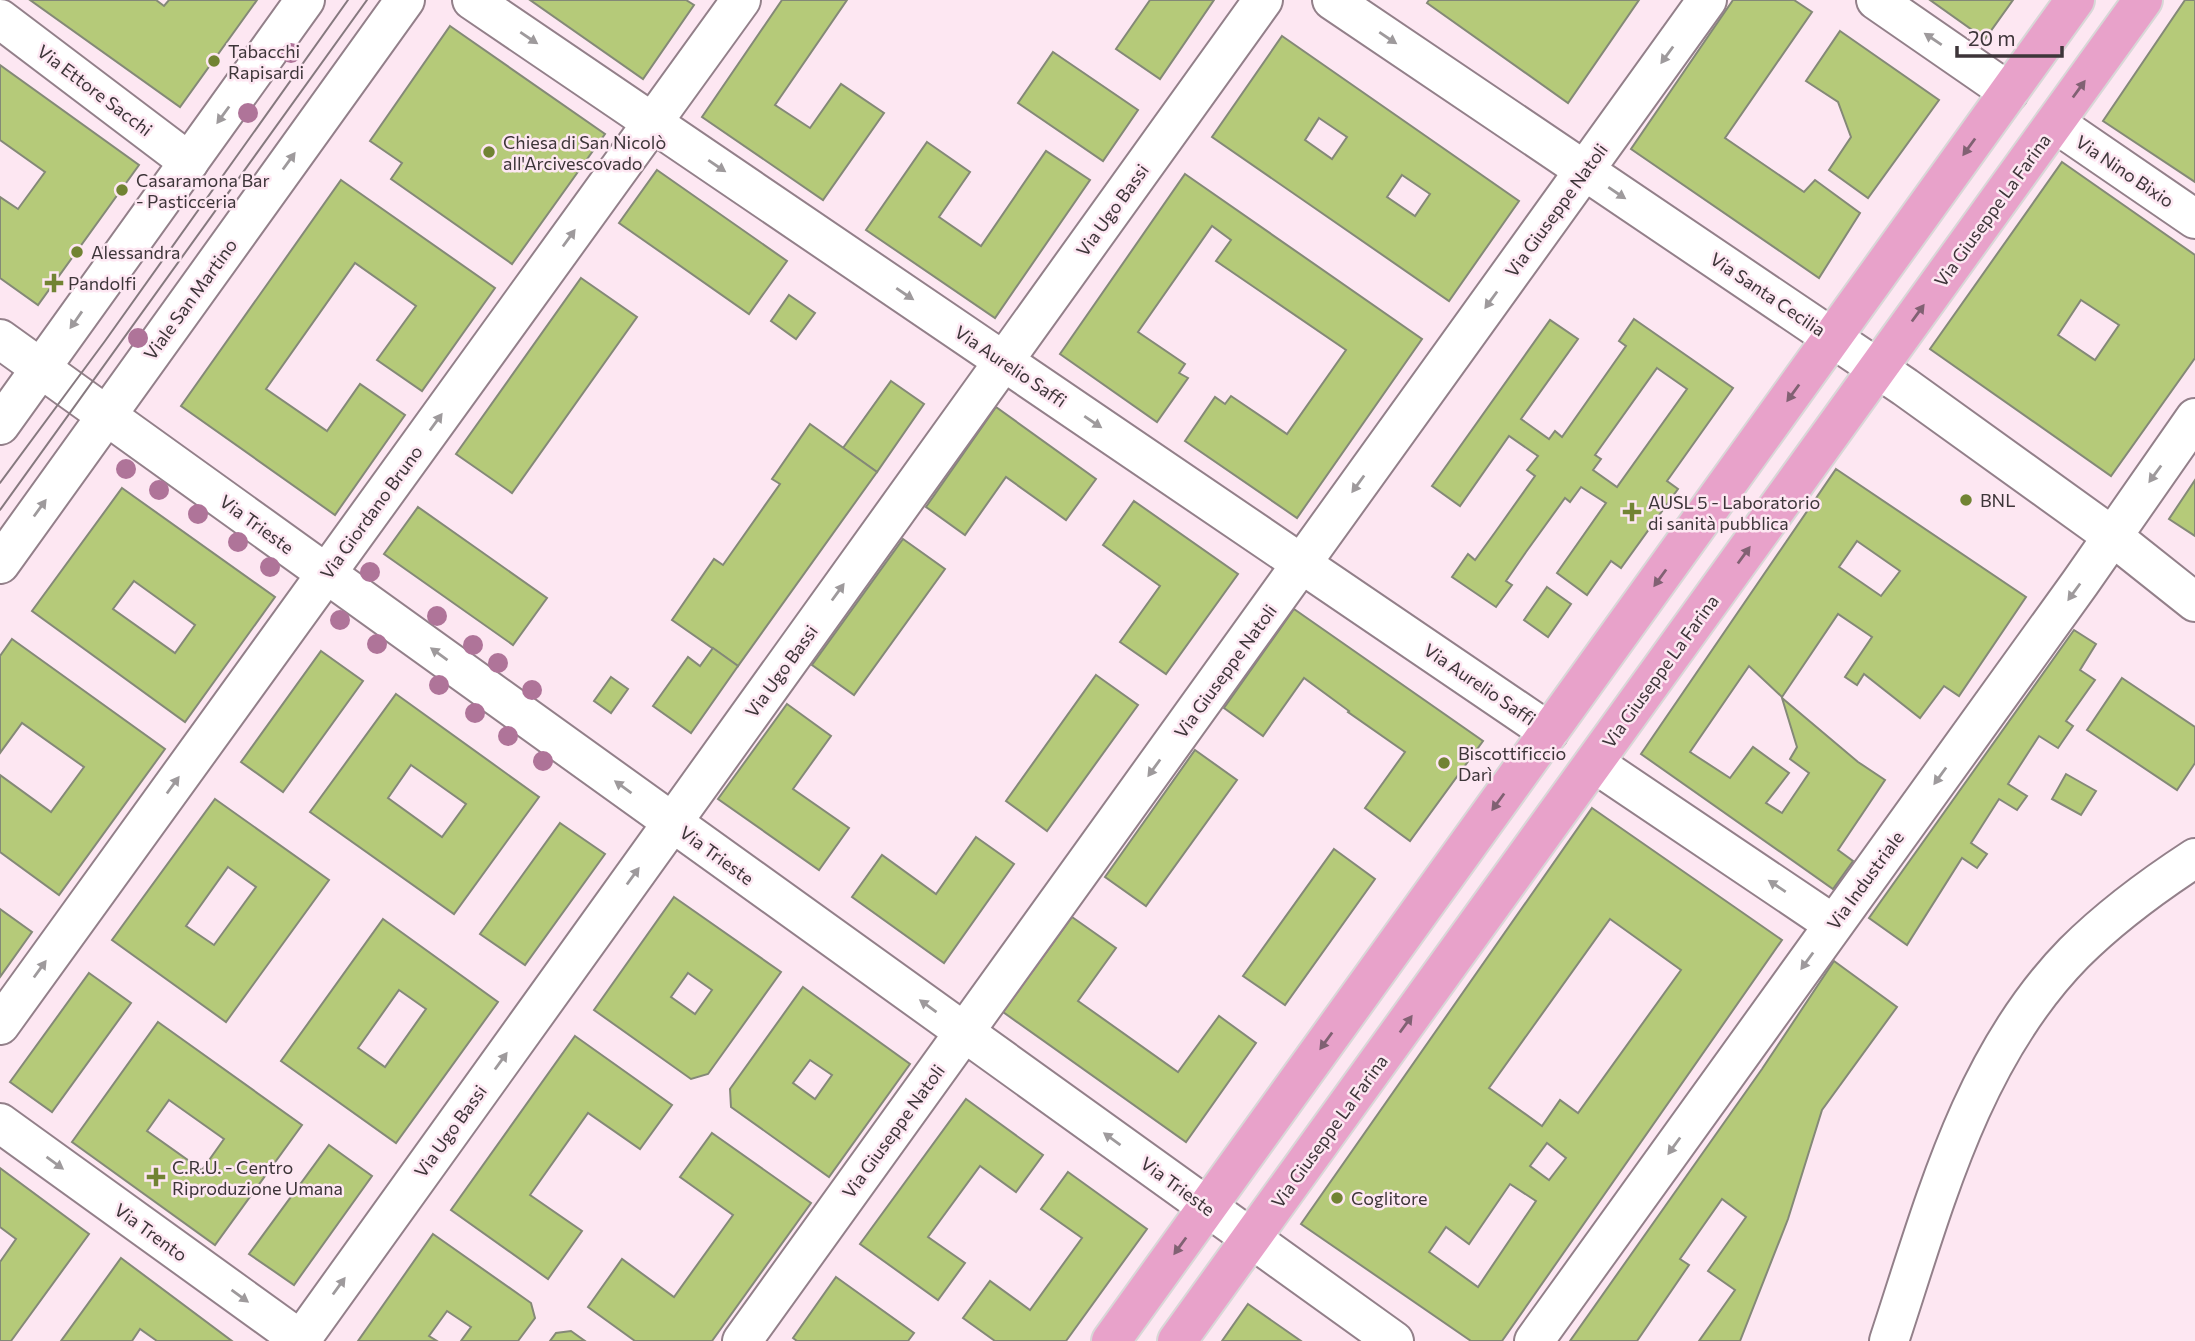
<svg xmlns="http://www.w3.org/2000/svg" width="2195" height="1341" viewBox="0 0 2195 1341" font-family="Commissioner,sans-serif">
<style>
.building{fill:#b5ca79;stroke:#848977;stroke-width:2;fill-rule:evenodd}
.lines{fill:none;stroke-linecap:round;stroke-linejoin:round}
.minor-casing{stroke:#93808a;stroke-width:42}
.primary-casing{stroke:#d8d7d7;stroke-width:42}
.minor{stroke:#fff;stroke-width:38}
.primary{stroke:#e8a2ca;stroke-width:38}
.tram{stroke:#86797f;stroke-width:2}
.tree{fill:#af7499}
.oneway{fill:#9e9a9c}
.oneway2{fill:#816173}
.poi-dot{fill:#718333;stroke:#fde7f2;stroke-width:2.5}
.labels{text-anchor:middle;dominant-baseline:central;stroke-width:5;stroke-linejoin:round;paint-order:stroke}
.poi-label{font-size:18px;fill:#3d3539;stroke:#fde7f2;text-anchor:start}
.street-label{font-size:18px;fill:#3d3539;stroke:#fde7f2}
</style>
<rect width="100%" height="100%" fill="#fde7f2"/>
<g class="building">
<polygon points="30,0 156,0 164,6 169,0 257,0 180,107"/>
<polygon points="530,0 686,0 694,5 643,79"/>
<polygon points="782,0 847,0 775,105 810,128 841,84 884,113 823,200 702,117"/>
<polygon points="1150,0 1214,0 1160,79 1116,49"/>
<polygon points="1429,0 1639,0 1568,103 1427,3"/>
<polygon points="1733,0 1794,0 1812,12 1725,138 1804,192 1815,180 1860,213 1819,278 1631,149"/>
<polygon points="1930,0 2013,0 1985,39"/>
<polygon points="2185,0 2195,0 2195,182 2103,121"/>
<polygon points="450,26 605,134 512,264 391,179 402,163 370,141"/>
<polygon points="1840,31 1939,100 1868,198 1829,170 1851,137 1838,102 1806,81"/>
<path d="M 1282,36 L 1519,201 L 1449,301 L 1212,137 ZM 1319,118 L 1347,137 L 1332,159 L 1305,140 ZM 1402,175 L 1430,194 L 1415,216 L 1387,197 Z"/>
<polygon points="1053,52 1138,110 1103,161 1018,103"/>
<polygon points="0,65 139,165 38,305 0,278 0,197 18,209 45,172 0,140"/>
<polygon points="927,142 970,172 939,217 981,246 1046,151 1090,180 995,318 866,230"/>
<path d="M 2062,162 L 2195,255 L 2195,358 L 2111,476 L 1930,349 ZM 2081,300 L 2119,325 L 2095,360 L 2058,335 Z"/>
<polygon points="657,170 787,261 749,314 619,223"/>
<polygon points="1185,174 1422,339 1297,518 1185,441 1215,397 1225,404 1231,396 1287,434 1346,350 1216,261 1231,240 1212,226 1138,332 1185,364 1179,373 1188,378 1157,422 1060,354"/>
<polygon points="341,180 495,288 422,391 377,360 416,306 355,263 266,389 327,431 360,384 405,415 335,515 181,406"/>
<polygon points="581,278 637,317 512,493 456,454"/>
<polygon points="789,295 815,313 796,339 771,321"/>
<path d="M 1634,319 L 1733,388 L 1667,481 L 1678,489 L 1621,568 L 1611,561 L 1587,595 L 1557,573 L 1606,503 L 1581,487 L 1570,502 L 1565,498 L 1526,552 L 1506,581 L 1512,585 L 1496,607 L 1452,577 L 1468,554 L 1475,560 L 1496,531 L 1535,476 L 1527,470 L 1538,456 L 1509,436 L 1460,506 L 1432,486 L 1550,320 L 1578,339 L 1521,419 L 1549,439 L 1555,431 L 1562,437 L 1626,346 L 1619,341 ZM 1657,368 L 1687,389 L 1617,487 L 1593,470 L 1601,459 L 1595,455 Z"/>
<polygon points="891,381 924,404 877,472 843,448"/>
<polygon points="996,407 1096,479 1066,520 1006,477 965,535 926,507"/>
<polygon points="810,424 877,472 738,666 672,620 714,559 723,565 780,484 772,479"/>
<path d="M 1836,469 L 2026,597 L 1959,696 L 1944,686 L 1920,718 L 1864,674 L 1857,685 L 1845,677 L 1872,637 L 1838,614 L 1782,697 L 1749,666 L 1690,752 L 1730,778 L 1753,747 L 1789,773 L 1766,803 L 1782,813 L 1809,773 L 1790,759 L 1797,747 L 1782,698 L 1858,762 L 1885,780 L 1838,850 L 1853,861 L 1833,889 L 1641,754 ZM 1857,541 L 1900,571 L 1881,596 L 1839,567 Z"/>
<polygon points="2195,480 2195,536 2169,519"/>
<path d="M 122,488 L 275,597 L 185,722 L 32,611 ZM 134,581 L 195,625 L 175,653 L 113,609 Z"/>
<polygon points="1134,501 1238,574 1166,674 1120,642 1160,586 1103,545"/>
<polygon points="418,507 547,598 513,645 384,554"/>
<polygon points="903,539 945,569 854,695 812,665"/>
<polygon points="1547,587 1571,604 1548,637 1524,620"/>
<polygon points="1294,609 1483,741 1410,841 1365,808 1405,752 1348,712 1349,711 1304,678 1263,736 1224,708"/>
<polygon points="2074,630 2096,644 2080,670 2095,680 2066,721 2073,726 2058,748 2039,736 2008,784 2027,796 2017,810 1999,799 1971,843 1987,854 1977,868 1962,858 1907,945 1869,918"/>
<polygon points="12,639 165,749 59,895 0,852 0,775 51,812 84,767 22,723 0,753 0,656"/>
<polygon points="713,648 738,666 691,733 653,706 688,657 700,666"/>
<polygon points="321,651 363,681 283,792 241,762"/>
<polygon points="1096,675 1138,705 1047,831 1006,801"/>
<polygon points="611,677 628,689 611,713 594,701"/>
<polygon points="2122,678 2195,727 2195,763 2177,790 2087,730"/>
<path d="M 396,694 L 539,797 L 454,914 L 310,812 ZM 411,765 L 466,804 L 442,837 L 388,798 Z"/>
<polygon points="787,704 831,736 793,789 849,828 819,870 718,799"/>
<polygon points="1195,750 1237,780 1146,906 1105,877"/>
<polygon points="2066,774 2096,791 2081,815 2052,799"/>
<path d="M 215,799 L 329,880 L 226,1022 L 112,940 ZM 228,867 L 256,887 L 214,945 L 186,926 Z"/>
<path d="M 1592,808 L 1782,940 L 1502,1341 L 1471,1341 L 1301,1224 ZM 1610,919 L 1681,970 L 1578,1113 L 1560,1100 L 1542,1126 L 1489,1088 ZM 1547,1143 L 1566,1158 L 1549,1180 L 1530,1166 ZM 1510,1184 L 1536,1201 L 1478,1287 L 1429,1252 L 1446,1227 L 1469,1244 Z"/>
<polygon points="560,823 605,854 525,965 480,934"/>
<polygon points="976,837 1014,864 944,963 852,897 882,855 936,894"/>
<polygon points="1334,849 1375,879 1285,1005 1243,976"/>
<path d="M 674,897 L 781,972 L 708,1074 L 691,1079 L 594,1010 ZM 688,973 L 712,990 L 695,1014 L 671,997 Z"/>
<polygon points="0,909 32,932 0,977"/>
<polygon points="1072,917 1116,948 1078,1001 1178,1072 1219,1016 1256,1043 1186,1142 1003,1012"/>
<path d="M 383,919 L 498,1002 L 396,1143 L 281,1061 ZM 399,990 L 426,1009 L 385,1067 L 358,1048 Z"/>
<polygon points="1834,961 1897,1007 1822,1110 1788,1219 1740,1341 1699,1341 1735,1290 1708,1271 1746,1217 1722,1199 1680,1259 1689,1265 1637,1341 1570,1341 1762,1069"/>
<polygon points="89,973 131,1003 52,1112 10,1082"/>
<path d="M 803,987 L 910,1064 L 829,1177 L 731,1107 L 730,1089 ZM 810,1060 L 832,1075 L 815,1099 L 793,1083 Z"/>
<path d="M 158,1022 L 302,1125 L 215,1245 L 72,1142 ZM 169,1100 L 224,1139 L 202,1170 L 147,1131 Z"/>
<polygon points="575,1036 672,1105 640,1149 588,1113 530,1195 582,1231 548,1279 451,1210"/>
<polygon points="966,1099 1043,1155 1016,1192 980,1166 928,1237 965,1263 938,1300 860,1244"/>
<polygon points="712,1133 811,1203 712,1341 635,1341 588,1307 622,1259 674,1297 733,1215 680,1177"/>
<polygon points="329,1145 372,1176 294,1285 249,1254"/>
<polygon points="0,1168 89,1234 11,1341 0,1341 0,1262 16,1239 0,1227"/>
<polygon points="1068,1172 1147,1229 1066,1341 995,1341 963,1318 990,1281 1030,1310 1082,1238 1041,1209"/>
<polygon points="433,1234 531,1303 535,1318 518,1341 461,1341 471,1327 447,1311 429,1336 437,1341 358,1341"/>
<polygon points="121,1258 232,1341 157,1341 140,1329 132,1341 61,1341"/>
<polygon points="836,1277 914,1333 908,1341 797,1341 793,1338"/>
<polygon points="1248,1304 1301,1341 1222,1341"/>
<polygon points="571,1331 585,1341 550,1341 556,1333"/>
</g>
<g class="lines">
<defs>
<g id="minor">
<polyline points="472,0 1549,732"/>
<polyline points="1332,0 1905,387 2112,536 2195,602"/>
<polyline points="1876,0 2009,92"/>
<polyline points="0,19 189,162"/>
<polyline points="2055,123 2195,219"/>
<polyline points="0,339 1394,1341"/>
<polyline points="0,425 305,0"/>
<polyline points="0,564 405,0"/>
<polyline points="1594,763 1833,924"/>
<polyline points="0,1025 741,0"/>
<polyline points="0,1123 302,1341"/>
<polyline points="300,1341 1263,0"/>
<polyline points="742,1341 1707,0"/>
<polyline points="1534,1341 2080,583 2195,418"/>
<path d="M 1889,1341 C 1934,1205 1971,1058 2074,953 C 2111,916 2152,886 2195,858"/>
</g>
<g id="primary">
<polyline points="1111,1341 2075,0"/>
<polyline points="1177,1341 2143,0"/>
</g>
</defs>
<use href="#minor" class="minor-casing"/>
<use href="#primary" class="primary-casing"/>
<use href="#minor" class="minor"/>
<use href="#primary" class="primary"/>
<g class="tram">
<polyline points="0,483 105,341 348,0"/>
<polyline points="0,510 367,0"/>
</g>
</g>
<g class="tree">
<circle cx="291" cy="53" r="10"/>
<circle cx="248" cy="113" r="10"/>
<circle cx="138" cy="338" r="10"/>
<circle cx="126" cy="469" r="10"/>
<circle cx="159" cy="490" r="10"/>
<circle cx="198" cy="514" r="10"/>
<circle cx="238" cy="542" r="10"/>
<circle cx="270" cy="567" r="10"/>
<circle cx="370" cy="572" r="10"/>
<circle cx="437" cy="616" r="10"/>
<circle cx="340" cy="620" r="10"/>
<circle cx="377" cy="644" r="10"/>
<circle cx="473" cy="645" r="10"/>
<circle cx="498" cy="663" r="10"/>
<circle cx="439" cy="685" r="10"/>
<circle cx="532" cy="690" r="10"/>
<circle cx="475" cy="713" r="10"/>
<circle cx="508" cy="736" r="10"/>
<circle cx="543" cy="761" r="10"/>
</g>
<defs><path id="oneway-solid" d="M-6-.8H1V-3.2L6.5 0L1 3.2V.8H-6Z" transform="scale(1.75)"/></defs>
<g class="oneway">
<use href="#oneway-solid" transform="translate(529 38) rotate(34)"/>
<use href="#oneway-solid" transform="translate(1388 38) rotate(34)"/>
<use href="#oneway-solid" transform="translate(1933 39) rotate(-146)"/>
<use href="#oneway-solid" transform="translate(1667 55) rotate(126)"/>
<use href="#oneway-solid" transform="translate(223 115) rotate(126)"/>
<use href="#oneway-solid" transform="translate(289 161) rotate(-54)"/>
<use href="#oneway-solid" transform="translate(717 166) rotate(34)"/>
<use href="#oneway-solid" transform="translate(1617 193) rotate(34)"/>
<use href="#oneway-solid" transform="translate(569 238) rotate(-54)"/>
<use href="#oneway-solid" transform="translate(905 294) rotate(34)"/>
<use href="#oneway-solid" transform="translate(1491 300) rotate(126)"/>
<use href="#oneway-solid" transform="translate(76 320) rotate(125)"/>
<use href="#oneway-solid" transform="translate(436 422) rotate(-54)"/>
<use href="#oneway-solid" transform="translate(1093 422) rotate(34)"/>
<use href="#oneway-solid" transform="translate(2155 474) rotate(126)"/>
<use href="#oneway-solid" transform="translate(1358 484) rotate(126)"/>
<use href="#oneway-solid" transform="translate(40 508) rotate(-54)"/>
<use href="#oneway-solid" transform="translate(838 592) rotate(-54)"/>
<use href="#oneway-solid" transform="translate(2074 592) rotate(126)"/>
<use href="#oneway-solid" transform="translate(439 654) rotate(-144)"/>
<use href="#oneway-solid" transform="translate(1154 768) rotate(126)"/>
<use href="#oneway-solid" transform="translate(1940 776) rotate(126)"/>
<use href="#oneway-solid" transform="translate(173 785) rotate(-54)"/>
<use href="#oneway-solid" transform="translate(623 787) rotate(-144)"/>
<use href="#oneway-solid" transform="translate(633 876) rotate(-54)"/>
<use href="#oneway-solid" transform="translate(1777 886) rotate(-146)"/>
<use href="#oneway-solid" transform="translate(1807 961) rotate(126)"/>
<use href="#oneway-solid" transform="translate(40 969) rotate(-54)"/>
<use href="#oneway-solid" transform="translate(928 1006) rotate(-144)"/>
<use href="#oneway-solid" transform="translate(501 1061) rotate(-54)"/>
<use href="#oneway-solid" transform="translate(1112 1139) rotate(-144)"/>
<use href="#oneway-solid" transform="translate(1674 1146) rotate(126)"/>
<use href="#oneway-solid" transform="translate(55 1163) rotate(36)"/>
<use href="#oneway-solid" transform="translate(339 1286) rotate(-54)"/>
<use href="#oneway-solid" transform="translate(240 1296) rotate(36)"/>
</g>
<g class="oneway2">
<use href="#oneway-solid" transform="translate(2079 89) rotate(-54)"/>
<use href="#oneway-solid" transform="translate(1969 147) rotate(126)"/>
<use href="#oneway-solid" transform="translate(1918 313) rotate(-54)"/>
<use href="#oneway-solid" transform="translate(1793 393) rotate(126)"/>
<use href="#oneway-solid" transform="translate(1744 555) rotate(-54)"/>
<use href="#oneway-solid" transform="translate(1660 578) rotate(126)"/>
<use href="#oneway-solid" transform="translate(1498 802) rotate(126)"/>
<use href="#oneway-solid" transform="translate(1406 1024) rotate(-54)"/>
<use href="#oneway-solid" transform="translate(1326 1041) rotate(126)"/>
<use href="#oneway-solid" transform="translate(1180 1246) rotate(126)"/>
</g>
<g class="poi-dot">
<circle cx="214" cy="61" r="7"/>
<circle cx="489" cy="152" r="7"/>
<circle cx="122" cy="190" r="7"/>
<circle cx="77" cy="252" r="7"/>
<path d="M50.5 272.5h7v7h7v7h-7v7h-7v-7h-7v-7h7z"/>
<circle cx="1966" cy="500" r="7"/>
<path d="M1628.5 501.5h7v7h7v7h-7v7h-7v-7h-7v-7h7z"/>
<circle cx="1444" cy="763" r="7"/>
<path d="M152.5 1166.5h7v7h7v7h-7v7h-7v-7h-7v-7h7z"/>
<circle cx="1337" cy="1198" r="7"/>
</g>
<g class="labels">
<g class="poi-label">
<text x="228" y="51">Tabacchi<tspan x="228" dy="21">Rapisardi</tspan></text>
<text x="503" y="142">Chiesa di San Nicolò<tspan x="503" dy="21">all'Arcivescovado</tspan></text>
<text x="136" y="180">Casaramona Bar<tspan x="136" dy="21">- Pasticceria</tspan></text>
<text x="91" y="252">Alessandra</text>
<text x="68" y="283">Pandolfi</text>
<text x="1980" y="500">BNL</text>
<text x="1648" y="502">AUSL 5 - Laboratorio<tspan x="1648" dy="21">di sanità pubblica</tspan></text>
<text x="1458" y="753">Biscottificcio<tspan x="1458" dy="21">Darì</tspan></text>
<text x="172" y="1167">C.R.U. - Centro<tspan x="172" dy="21">Riproduzione Umana</tspan></text>
<text x="1351" y="1198">Coglitore</text>
</g>
<g class="street-label">
<text transform="translate(95 90) rotate(37)">Via Ettore Sacchi</text>
<text transform="translate(2125 171) rotate(34)">Via Nino Bixio</text>
<text transform="translate(1112 210) rotate(-54)">Via Ugo Bassi</text>
<text transform="translate(1556 210) rotate(-54)">Via Giuseppe Natoli</text>
<text transform="translate(1992 210) rotate(-54)">Via Giuseppe La Farina</text>
<text transform="translate(1768 294) rotate(34)">Via Santa Cecilia</text>
<text transform="translate(190 299) rotate(-54)">Viale San Martino</text>
<text transform="translate(1011 366) rotate(34)">Via Aurelio Saffi</text>
<text transform="translate(371 512) rotate(-54)">Via Giordano Bruno</text>
<text transform="translate(257 524) rotate(36)">Via Trieste</text>
<text transform="translate(781 671) rotate(-54)">Via Ugo Bassi</text>
<text transform="translate(1225 671) rotate(-54)">Via Giuseppe Natoli</text>
<text transform="translate(1660 671) rotate(-54)">Via Giuseppe La Farina</text>
<text transform="translate(1480 684) rotate(34)">Via Aurelio Saffi</text>
<text transform="translate(717 855) rotate(36)">Via Trieste</text>
<text transform="translate(1865 880) rotate(-54)">Via Industriale</text>
<text transform="translate(450 1131) rotate(-54)">Via Ugo Bassi</text>
<text transform="translate(893 1131) rotate(-54)">Via Giuseppe Natoli</text>
<text transform="translate(1329 1131) rotate(-54)">Via Giuseppe La Farina</text>
<text transform="translate(1178 1186) rotate(36)">Via Trieste</text>
<text transform="translate(151 1232) rotate(36)">Via Trento</text>
</g>
</g>
<path d="M1957 46v10h105v-10" fill="none" stroke="#3d3539" stroke-width="3.5"/>
<text x="1968" y="46" font-size="21" fill="#3d3539" stroke="#fde7f2" stroke-width="5" paint-order="stroke">20 m</text>
</svg>
